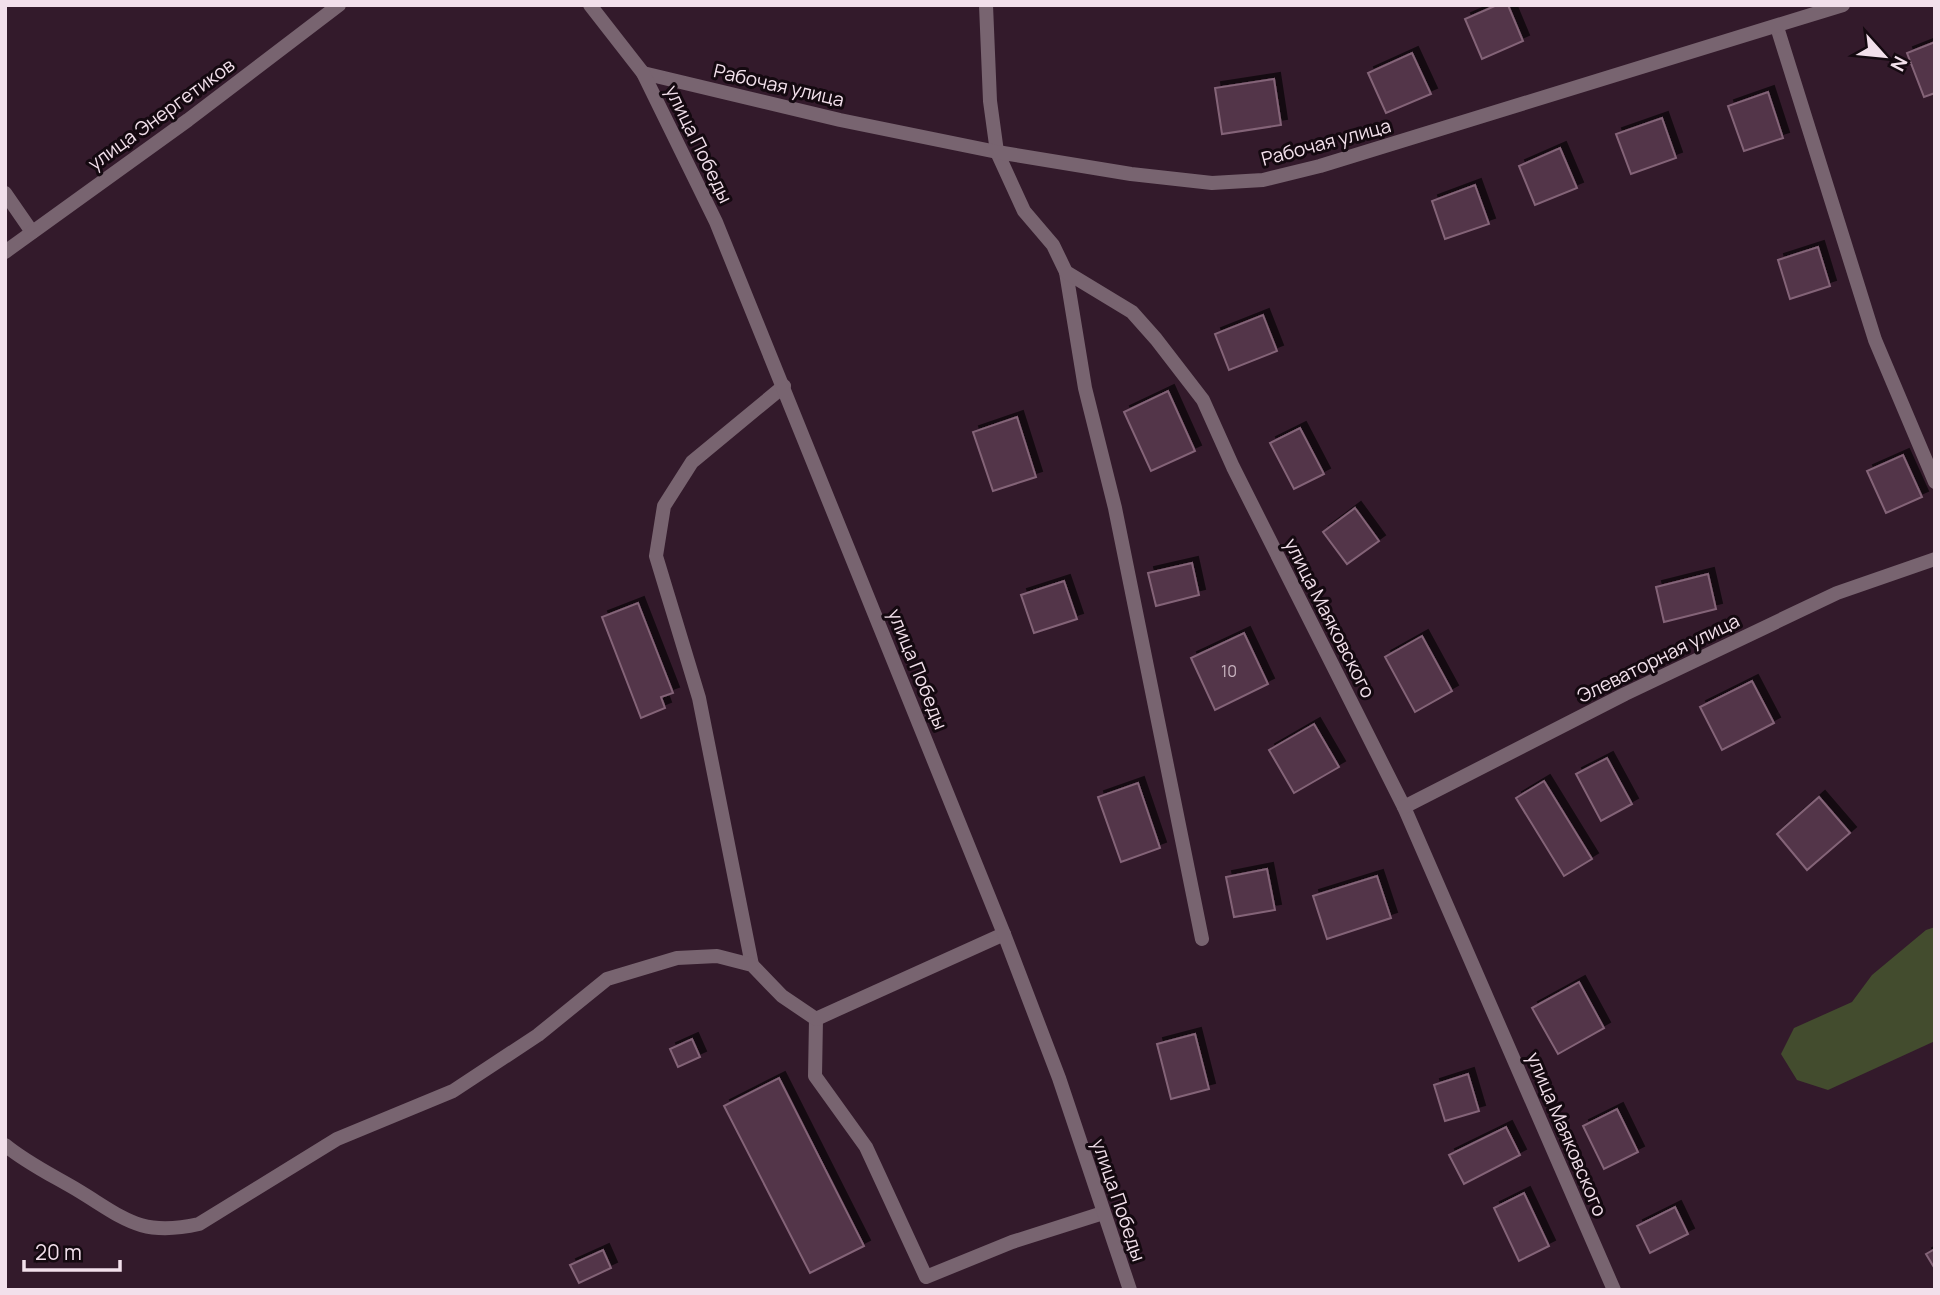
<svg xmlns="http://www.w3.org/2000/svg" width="1940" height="1295" viewBox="0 0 1940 1295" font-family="Manrope,sans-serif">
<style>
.green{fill:#434c2e}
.building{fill:#523648;stroke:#846478;stroke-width:2;filter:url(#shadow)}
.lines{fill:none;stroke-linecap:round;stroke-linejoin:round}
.service{stroke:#786470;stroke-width:14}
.minor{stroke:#786470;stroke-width:14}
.tertiary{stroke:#786470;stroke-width:14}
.labels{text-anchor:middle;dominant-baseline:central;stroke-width:6;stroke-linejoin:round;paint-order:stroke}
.number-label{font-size:16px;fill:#cab6c2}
.street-label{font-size:19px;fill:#f2e0eb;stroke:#140910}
</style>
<defs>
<filter id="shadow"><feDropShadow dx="6" dy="-6" stdDeviation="0" flood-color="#0009"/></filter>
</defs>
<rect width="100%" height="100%" fill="#331a2b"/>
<polygon class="green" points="1935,927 1935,1041 1828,1090 1797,1080 1781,1054 1794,1028 1852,1002 1872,975 1926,930"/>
<g class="building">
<polygon points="1497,5 1508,5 1523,41 1482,59 1465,19"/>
<polygon points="1935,42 1935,93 1924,97 1907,53"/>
<polygon points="1412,53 1431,94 1386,113 1368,73"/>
<polygon points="1274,79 1281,125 1222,134 1215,88"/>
<polygon points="1768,92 1783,138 1744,151 1728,106"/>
<polygon points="1662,118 1676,158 1631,174 1616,134"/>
<polygon points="1560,148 1577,188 1535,205 1519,166"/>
<polygon points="1475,185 1489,224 1445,239 1432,201"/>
<polygon points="1818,247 1830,286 1790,299 1778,260"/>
<polygon points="1263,315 1277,351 1229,370 1215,334"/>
<polygon points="1168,391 1195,451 1151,471 1124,412"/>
<polygon points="1017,417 1036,477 993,491 973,432"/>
<polygon points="1300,428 1324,474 1294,489 1270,443"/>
<polygon points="1903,455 1922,497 1886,513 1867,471"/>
<polygon points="1355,508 1379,541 1347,564 1323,532"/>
<polygon points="1192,563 1199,595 1156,606 1148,573"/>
<polygon points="1708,574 1716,609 1664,622 1656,587"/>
<polygon points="1064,581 1077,619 1034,633 1021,595"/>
<polygon points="638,603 673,693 661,697 665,708 641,718 602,617"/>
<polygon points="1244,633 1268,684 1215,710 1191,658"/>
<polygon points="1422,636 1452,691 1415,712 1385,657"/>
<polygon points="1752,681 1774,723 1722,750 1700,707"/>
<polygon points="1314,724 1339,767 1294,793 1269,750"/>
<polygon points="1607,758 1632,804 1601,821 1576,774"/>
<polygon points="1544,781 1592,859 1564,876 1516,798"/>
<polygon points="1138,783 1160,848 1121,862 1098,797"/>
<polygon points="1819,797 1850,833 1807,870 1777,834"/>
<polygon points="1267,869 1275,910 1234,917 1226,877"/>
<polygon points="1377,876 1391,918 1327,939 1313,896"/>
<polygon points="1579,982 1604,1028 1558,1054 1532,1008"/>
<polygon points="1195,1034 1209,1089 1171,1099 1157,1044"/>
<polygon points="692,1039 700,1057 678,1067 670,1049"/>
<polygon points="1468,1074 1479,1111 1445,1121 1434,1085"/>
<polygon points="779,1078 864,1246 810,1273 724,1106"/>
<polygon points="1617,1109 1638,1152 1604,1169 1583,1126"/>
<polygon points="1506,1127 1520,1155 1464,1184 1449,1155"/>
<polygon points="1524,1193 1549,1246 1519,1261 1494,1208"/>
<polygon points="1675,1207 1688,1234 1650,1253 1637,1226"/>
<polygon points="1935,1249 1935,1269 1926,1254"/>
<polygon points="603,1250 611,1268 579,1283 570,1265"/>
</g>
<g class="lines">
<g class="service">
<polyline points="1777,27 1875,340 1935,482"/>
<polyline points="5,193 32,232"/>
<polyline points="1066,272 1085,388 1115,508 1202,939"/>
<polyline points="752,965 699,698 656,556 664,506 692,462 784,386"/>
<polyline points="816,1019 815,1076 866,1147 926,1277 1012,1242 1103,1213"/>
<path d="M 5,1145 C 28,1164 54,1176 79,1191 C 125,1219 141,1237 199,1224 L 337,1139 L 453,1091 L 538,1035 L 607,979 L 677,958 L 717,956 L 752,965 L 782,996 L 816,1019 L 1004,934"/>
</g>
<g class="minor">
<polyline points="986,5 990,101 997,152 1024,211 1053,245 1066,272 1132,312 1156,339 1203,400 1233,467 1404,807 1614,1290"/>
<polyline points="643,73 840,120 997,152 1131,174 1212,183 1263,180 1320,166 1843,5"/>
<polyline points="5,252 188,120 339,5"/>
<polyline points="1404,807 1625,694 1837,593 1935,559"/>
</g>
<polyline class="tertiary" points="590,5 643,73 716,222 1004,934 1059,1078 1130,1290"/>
</g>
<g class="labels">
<g class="number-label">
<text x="1229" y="671">10</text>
</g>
<g class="street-label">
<text transform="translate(779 85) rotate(13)">Рабочая улица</text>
<text transform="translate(161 114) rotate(-36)">улица Энергетиков</text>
<text transform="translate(1326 142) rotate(-15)">Рабочая улица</text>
<text transform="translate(699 144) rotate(64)">улица Победы</text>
<text transform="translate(1330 618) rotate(63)">улица Маяковского</text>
<text transform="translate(1658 658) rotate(-26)">Элеваторная улица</text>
<text transform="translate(918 669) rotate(68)">улица Победы</text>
<text transform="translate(1567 1134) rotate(67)">улица Маяковского</text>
<text transform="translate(1119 1200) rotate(71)">улица Победы</text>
</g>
</g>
<rect width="1940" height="1295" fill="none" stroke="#f2e0eb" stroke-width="14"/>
<g transform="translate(1884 56) rotate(117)" stroke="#140910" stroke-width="5" paint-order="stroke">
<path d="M0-5L12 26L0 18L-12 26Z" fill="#f2e0eb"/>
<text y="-10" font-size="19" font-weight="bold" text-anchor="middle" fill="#f2e0eb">N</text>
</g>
<path d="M24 1260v10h96v-10" fill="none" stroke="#f2e0eb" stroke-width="3.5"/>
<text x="35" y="1260" font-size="21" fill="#f2e0eb" stroke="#140910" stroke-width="5" paint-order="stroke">20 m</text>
</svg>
